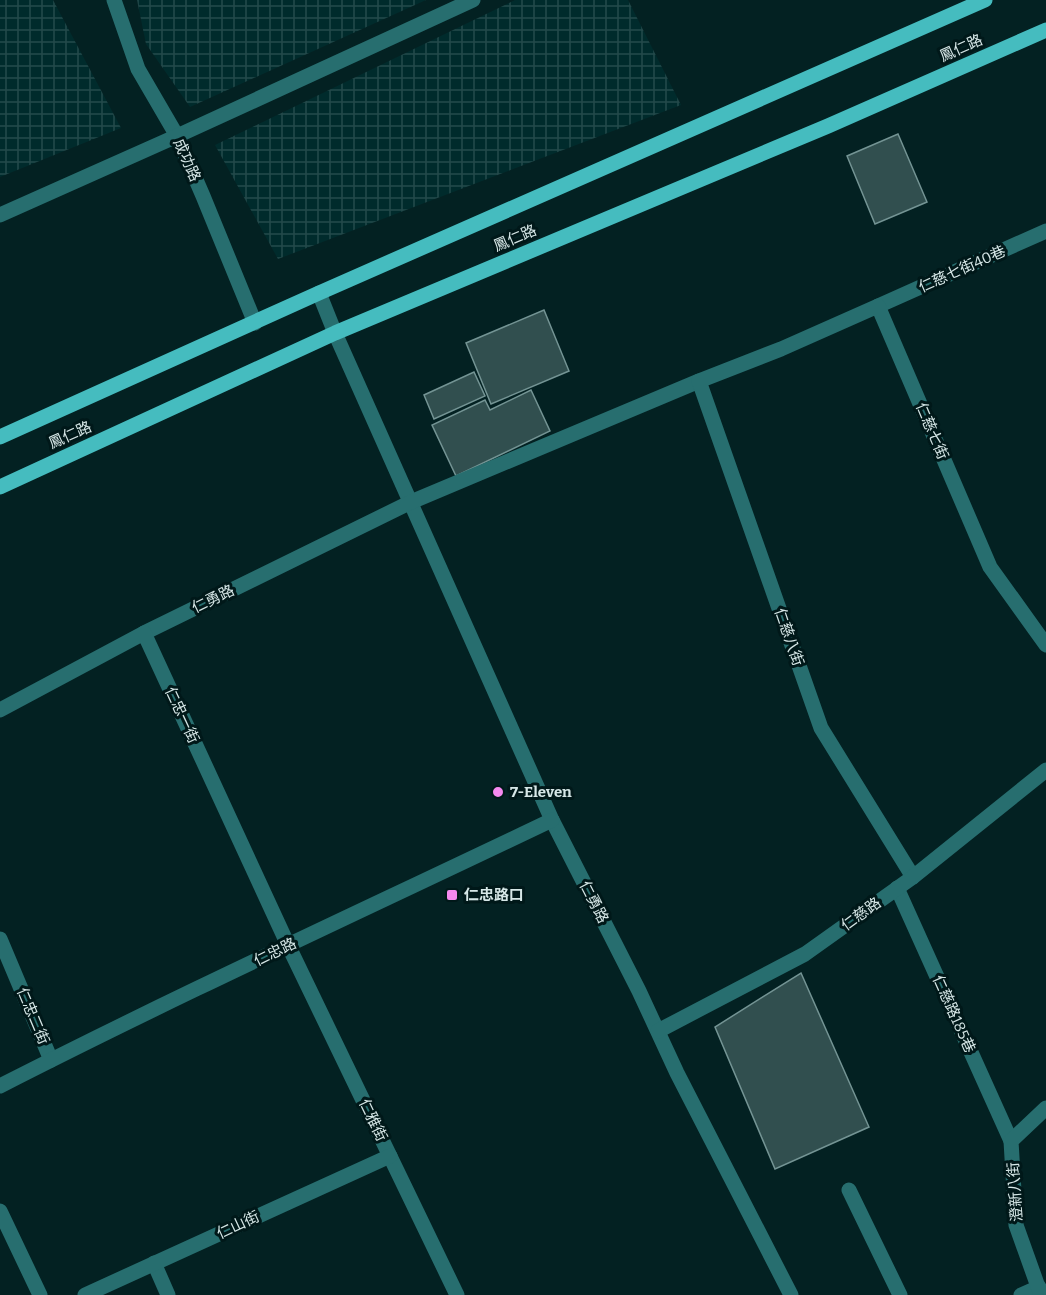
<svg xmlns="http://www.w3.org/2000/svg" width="1046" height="1295" viewBox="0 0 1046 1295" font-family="Bitter,'Noto Sans TC',serif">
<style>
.industrial{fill:url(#industrial-grid)}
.building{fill:#314f4f;stroke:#749494;stroke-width:1.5}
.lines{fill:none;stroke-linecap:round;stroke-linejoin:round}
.minor{stroke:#276e6f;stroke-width:15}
.major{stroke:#45bcbf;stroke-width:15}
.poi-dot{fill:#f589ef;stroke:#001819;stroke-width:2}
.labels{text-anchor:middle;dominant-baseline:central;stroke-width:6;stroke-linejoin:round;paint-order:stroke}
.street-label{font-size:15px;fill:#d6e7e7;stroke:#001819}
.poi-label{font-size:15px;font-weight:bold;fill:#d6e7e7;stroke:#001819;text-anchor:start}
</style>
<defs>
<pattern id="industrial-grid" width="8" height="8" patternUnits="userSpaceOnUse" patternTransform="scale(1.5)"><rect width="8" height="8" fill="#002b2c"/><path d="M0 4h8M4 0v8" fill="none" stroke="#244a4b"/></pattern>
</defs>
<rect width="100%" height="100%" fill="#032122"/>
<g class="industrial">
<polygon points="0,0 53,0 121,128 0,177"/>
<polygon points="137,0 426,0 190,107 146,44"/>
<polygon points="515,0 628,0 681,105 278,259 215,145"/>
</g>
<g class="building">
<polygon points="898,134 927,202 875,224 847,156"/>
<polygon points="544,310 569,371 491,404 466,343"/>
<polygon points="474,372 485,396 434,419 424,395"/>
<polygon points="531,390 550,431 456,476 432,425 485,400 490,410"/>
<polygon points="801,973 869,1127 775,1169 715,1027"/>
</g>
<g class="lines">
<g class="minor">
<polyline points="114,0 138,69 177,136 203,196 255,323"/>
<polyline points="0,215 177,136 473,0"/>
<polyline points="319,293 335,333 552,820 639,991 677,1073 791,1295"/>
<polyline points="878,306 1046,231"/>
<polyline points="144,633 411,502 699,381"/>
<polyline points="0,710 144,633 288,945 457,1295"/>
<polyline points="913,877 821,728 699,381 781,349 878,306 990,567 1046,645"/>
<polyline points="897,888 1011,1141"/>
<polyline points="0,939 51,1060"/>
<polyline points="658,1031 805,954 913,877 1046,770"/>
<path d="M 0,1086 C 182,993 368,908 552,820"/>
<polyline points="849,1190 900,1295"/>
<polyline points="0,1211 40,1295"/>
<polyline points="154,1263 168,1295"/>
<polyline points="85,1295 390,1156"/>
<polyline points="1021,1295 1039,1287"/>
<polyline points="1041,1295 1016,1225 1011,1141 1046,1108"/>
</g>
<g class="major">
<polyline points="0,437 319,293 985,0"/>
<polyline points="0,487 335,333 828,126 1046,30"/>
</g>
</g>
<g class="poi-dot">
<circle cx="498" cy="792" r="6"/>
<rect x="446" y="889" width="12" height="12" rx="3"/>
</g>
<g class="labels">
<g class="street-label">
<text transform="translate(961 48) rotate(-24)">鳳仁路</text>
<text transform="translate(187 160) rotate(66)">成功路</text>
<text transform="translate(515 238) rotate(-23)">鳳仁路</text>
<text transform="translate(962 269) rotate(-24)">仁慈七街40巷</text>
<text transform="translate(932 431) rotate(67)">仁慈七街</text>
<text transform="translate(70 435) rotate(-24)">鳳仁路</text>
<text transform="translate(213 599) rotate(-26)">仁勇路</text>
<text transform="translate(789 637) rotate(71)">仁慈八街</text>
<text transform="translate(182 715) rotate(65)">仁忠一街</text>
<text transform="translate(594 902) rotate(63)">仁勇路</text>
<text transform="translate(861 914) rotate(-36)">仁慈路</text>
<text transform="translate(275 952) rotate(-26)">仁忠路</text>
<text transform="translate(954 1014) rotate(66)">仁慈路185巷</text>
<text transform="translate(33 1016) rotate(67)">仁忠二街</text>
<text transform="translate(373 1120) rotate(64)">仁雅街</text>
<text transform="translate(1015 1192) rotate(-94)">澄新八街</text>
<text transform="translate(238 1225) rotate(-25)">仁山街</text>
</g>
<g class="poi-label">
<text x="510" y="792">7-Eleven</text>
<text x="464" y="895">仁忠路口</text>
</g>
</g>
</svg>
